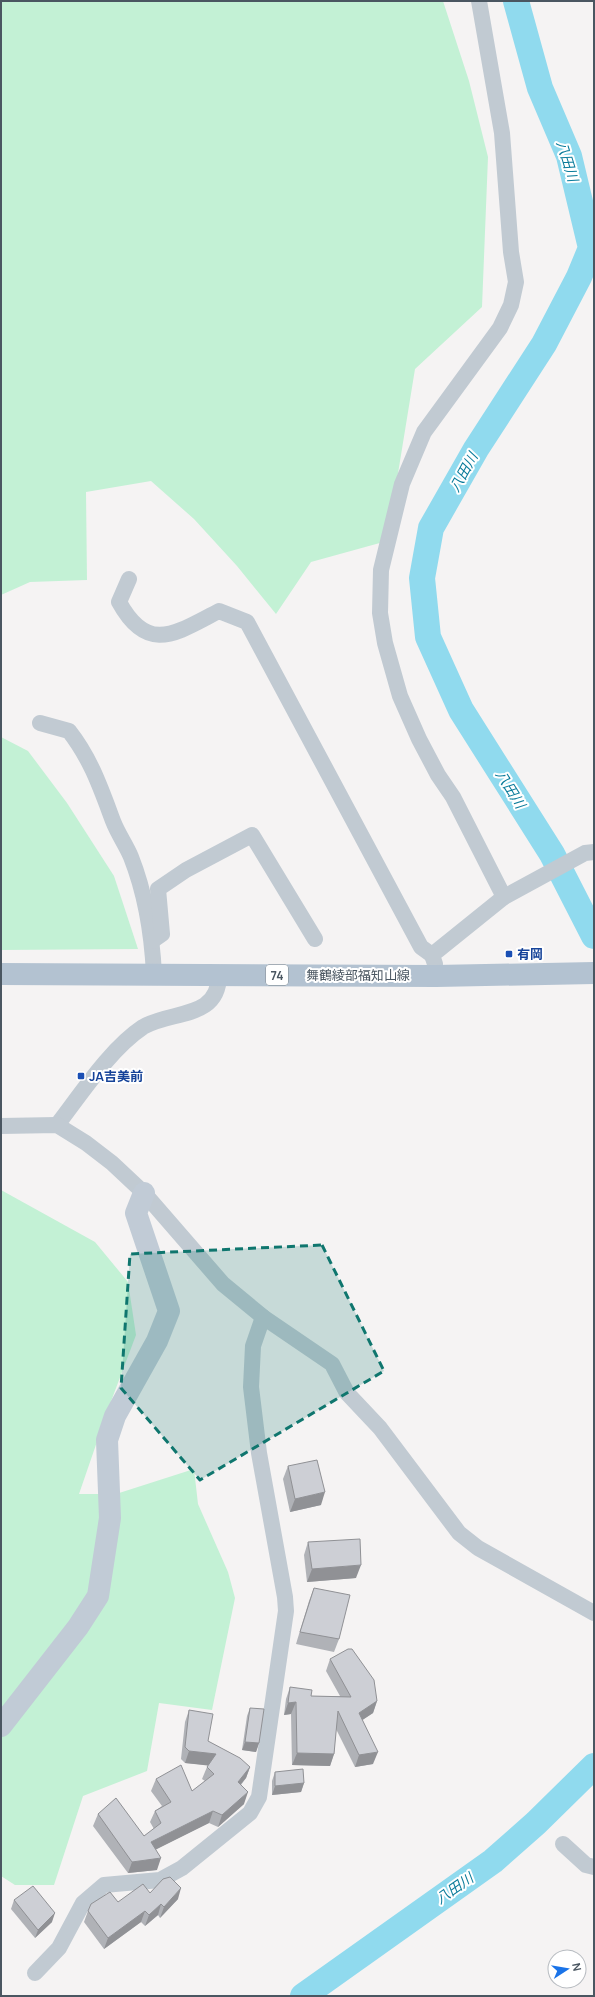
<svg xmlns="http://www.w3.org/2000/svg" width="595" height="1997" viewBox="0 0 595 1997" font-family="Manrope,'Noto Sans JP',sans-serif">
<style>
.green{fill:#c3f1d5}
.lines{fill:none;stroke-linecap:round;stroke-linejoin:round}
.river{stroke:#90daee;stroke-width:26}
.street{stroke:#c1cad2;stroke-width:16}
.secondary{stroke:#c1cbd6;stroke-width:22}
.primary{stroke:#b3c2d1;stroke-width:22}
.wall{fill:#b0b2b7}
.shaded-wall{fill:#909195}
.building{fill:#cdcfd5;stroke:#909195}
.marked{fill:#0f766e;fill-opacity:0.2;stroke:#0f766e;stroke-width:3;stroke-dasharray:8 5;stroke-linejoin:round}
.transit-dot{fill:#1a4fb4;stroke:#fff;stroke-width:1.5}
.labels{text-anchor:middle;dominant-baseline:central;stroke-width:4;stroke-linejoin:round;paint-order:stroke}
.shield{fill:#fff;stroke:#808990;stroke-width:1}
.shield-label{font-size:12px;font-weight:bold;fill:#4a5661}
.transit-label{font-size:13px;font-weight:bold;fill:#164399;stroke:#fff;text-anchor:start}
.street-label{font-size:13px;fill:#4a5661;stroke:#fff}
.water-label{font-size:14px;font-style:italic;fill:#0c7c9b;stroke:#fff}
</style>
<rect width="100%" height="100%" fill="#f5f3f3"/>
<g class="green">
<polygon points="1,1 443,1 469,81 488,157 482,307 415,369 387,541 311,562 276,614 237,566 194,519 151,481 86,492 87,580 30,582 1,595"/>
<polygon points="1,737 28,751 67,803 114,876 138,949 1,950"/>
<polygon points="1,1190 95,1242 128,1282 136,1335 110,1404 79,1494 116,1494 194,1469 198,1504 228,1572 235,1598 212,1710 159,1703 147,1771 83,1796 54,1885 15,1885 1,1876"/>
</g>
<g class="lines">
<g class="river">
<polyline points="516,1 540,88 569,156 591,248 579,277 544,344 476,449 431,528 422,578 428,637 461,710 552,854 594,936"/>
<polyline points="303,1996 493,1861 536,1823 594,1766"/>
</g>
<g class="street">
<polyline points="479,1 502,133 511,252 516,282 511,305 500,328 424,432 402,484 381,570 380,613 385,643 400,696 419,739 438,775 453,797 504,897"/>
<path d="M 129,579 L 119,602 C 148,655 176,633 219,611 L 247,622 L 421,947 L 432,955"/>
<path d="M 40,723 L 69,731 C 91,759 101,789 113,821 C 118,834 126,845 131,857 C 146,895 152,934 154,974"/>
<polyline points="152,941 162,934 158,889 186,870 252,835 315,939"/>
<polyline points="435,964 432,955 504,897 585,853 594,852"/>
<path d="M 57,1125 C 81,1094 110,1049 143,1027 C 171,1010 218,1020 219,976"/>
<polyline points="1,1126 57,1125 86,1143 112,1163 144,1193 223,1284 263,1317 332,1364 347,1393 380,1428 459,1533 478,1548 594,1613"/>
<polyline points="563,1844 586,1865 594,1867"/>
<polyline points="35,1973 59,1948 83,1903 104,1885 160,1880 182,1868 250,1813 259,1797 286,1611 285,1597 259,1453 251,1387 253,1346 263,1317"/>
</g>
<polyline class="secondary" points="1,1726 78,1627 98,1596 110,1518 107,1440 115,1416 157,1341 169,1311 136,1213 144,1193"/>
<polyline class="primary" points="1,974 436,976 594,973"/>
</g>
<g class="wall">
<polygon points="288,1466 321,1505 290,1512 283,1479"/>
<polygon points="308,1542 356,1578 307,1582 304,1555"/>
<polygon points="314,1588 339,1639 334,1652 296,1644 309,1601"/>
<polygon points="330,1659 377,1701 373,1713 362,1720 373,1764 355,1767 336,1729 334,1754 330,1766 292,1765 291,1714 284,1715 286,1699 290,1687 311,1696 340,1696 326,1671"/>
<polygon points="250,1708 259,1743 256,1752 242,1750 247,1716"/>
<polygon points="189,1710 208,1741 250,1767 246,1778 241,1785 244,1804 218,1827 209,1823 156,1849 157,1870 128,1873 93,1826 98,1814 144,1836 154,1829 150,1822 155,1811 162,1806 151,1791 156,1779 192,1791 205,1781 202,1779 207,1767 208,1765 185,1763 181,1759 185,1722"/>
<polygon points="275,1772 304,1783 301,1792 272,1795 272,1781"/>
<polygon points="150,1893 178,1899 160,1918 158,1915 145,1926 141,1922 104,1949 84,1922 88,1911"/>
<polygon points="14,1900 52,1922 35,1938 11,1909"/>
</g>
<g class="shaded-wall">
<polygon points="325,1492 321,1505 290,1512 295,1499"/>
<polygon points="361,1565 356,1578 307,1582 312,1569"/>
<polygon points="377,1701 373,1713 355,1725 359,1713"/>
<polygon points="296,1702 291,1714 284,1715 288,1703"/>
<polygon points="245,1742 259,1743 256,1752 242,1750"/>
<polygon points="189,1751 216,1754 212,1766 185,1763"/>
<polygon points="378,1752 373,1764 355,1767 359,1755"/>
<polygon points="297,1753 334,1754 330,1766 292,1765"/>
<polygon points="250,1767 246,1778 233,1793 238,1782"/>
<polygon points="304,1783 301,1792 272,1795 275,1786"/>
<polygon points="248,1792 244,1804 218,1827 222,1815"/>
<polygon points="213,1811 209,1823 147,1854 151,1842"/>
<polygon points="161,1858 157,1870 128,1873 132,1862"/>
<polygon points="181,1888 178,1899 160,1918 164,1907"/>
<polygon points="161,1904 158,1915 145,1926 149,1915"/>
<polygon points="145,1911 141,1922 104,1949 108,1938"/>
<polygon points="55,1913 52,1922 35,1938 38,1930"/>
</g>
<g class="building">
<polygon points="317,1460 325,1492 295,1499 288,1466"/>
<polygon points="360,1539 361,1565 312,1569 308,1542"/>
<polygon points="314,1588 350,1595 339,1639 300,1632"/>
<polygon points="348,1649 352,1649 374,1680 377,1701 359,1713 378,1752 359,1755 338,1711 334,1754 297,1753 296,1702 288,1703 290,1687 312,1690 311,1696 351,1697 330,1659"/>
<polygon points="250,1708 264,1709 259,1743 245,1742"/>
<polygon points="189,1710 213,1714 208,1741 240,1758 250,1767 238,1782 248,1792 222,1815 213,1811 151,1842 161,1858 132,1862 98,1814 116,1798 144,1836 161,1823 155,1811 171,1802 156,1779 181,1765 192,1791 214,1774 207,1767 216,1754 189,1751 185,1747"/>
<polygon points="303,1769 304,1783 275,1786 275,1772"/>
<polygon points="170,1877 181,1888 164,1907 161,1904 149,1915 145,1911 108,1938 88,1911 91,1904 110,1892 118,1902 143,1884 150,1893 163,1879"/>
<polygon points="33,1886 55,1913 38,1930 14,1900"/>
</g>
<path class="marked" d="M 322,1245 L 384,1371 L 200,1480 L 121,1388 L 130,1254 Z"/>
<g class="transit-dot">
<rect x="505" y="950" width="8" height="8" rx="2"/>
<rect x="77" y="1072" width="8" height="8" rx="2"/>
</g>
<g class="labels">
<rect class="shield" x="266" y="965" width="22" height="20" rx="3"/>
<g class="shield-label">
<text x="277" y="975">74</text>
</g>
<g class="transit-label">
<text x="517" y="954">有岡</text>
<text x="89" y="1076">JA吉美前</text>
</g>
<g class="street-label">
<text x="358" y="975">舞鶴綾部福知山線</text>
</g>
<g class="water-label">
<text transform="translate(568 161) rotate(73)">八田川</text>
<text transform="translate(463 472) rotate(-61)">八田川</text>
<text transform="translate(511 789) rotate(58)">八田川</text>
<text transform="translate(454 1888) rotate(-35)">八田川</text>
</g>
</g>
<rect width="595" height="1997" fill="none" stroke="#4a5661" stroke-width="4"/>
<g transform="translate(567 1969) rotate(78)"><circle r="19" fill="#ffffff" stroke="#b7bbc0"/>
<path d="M0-3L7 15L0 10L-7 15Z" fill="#1a73e8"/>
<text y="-6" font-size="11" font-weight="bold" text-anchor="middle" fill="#4a5661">N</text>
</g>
</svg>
